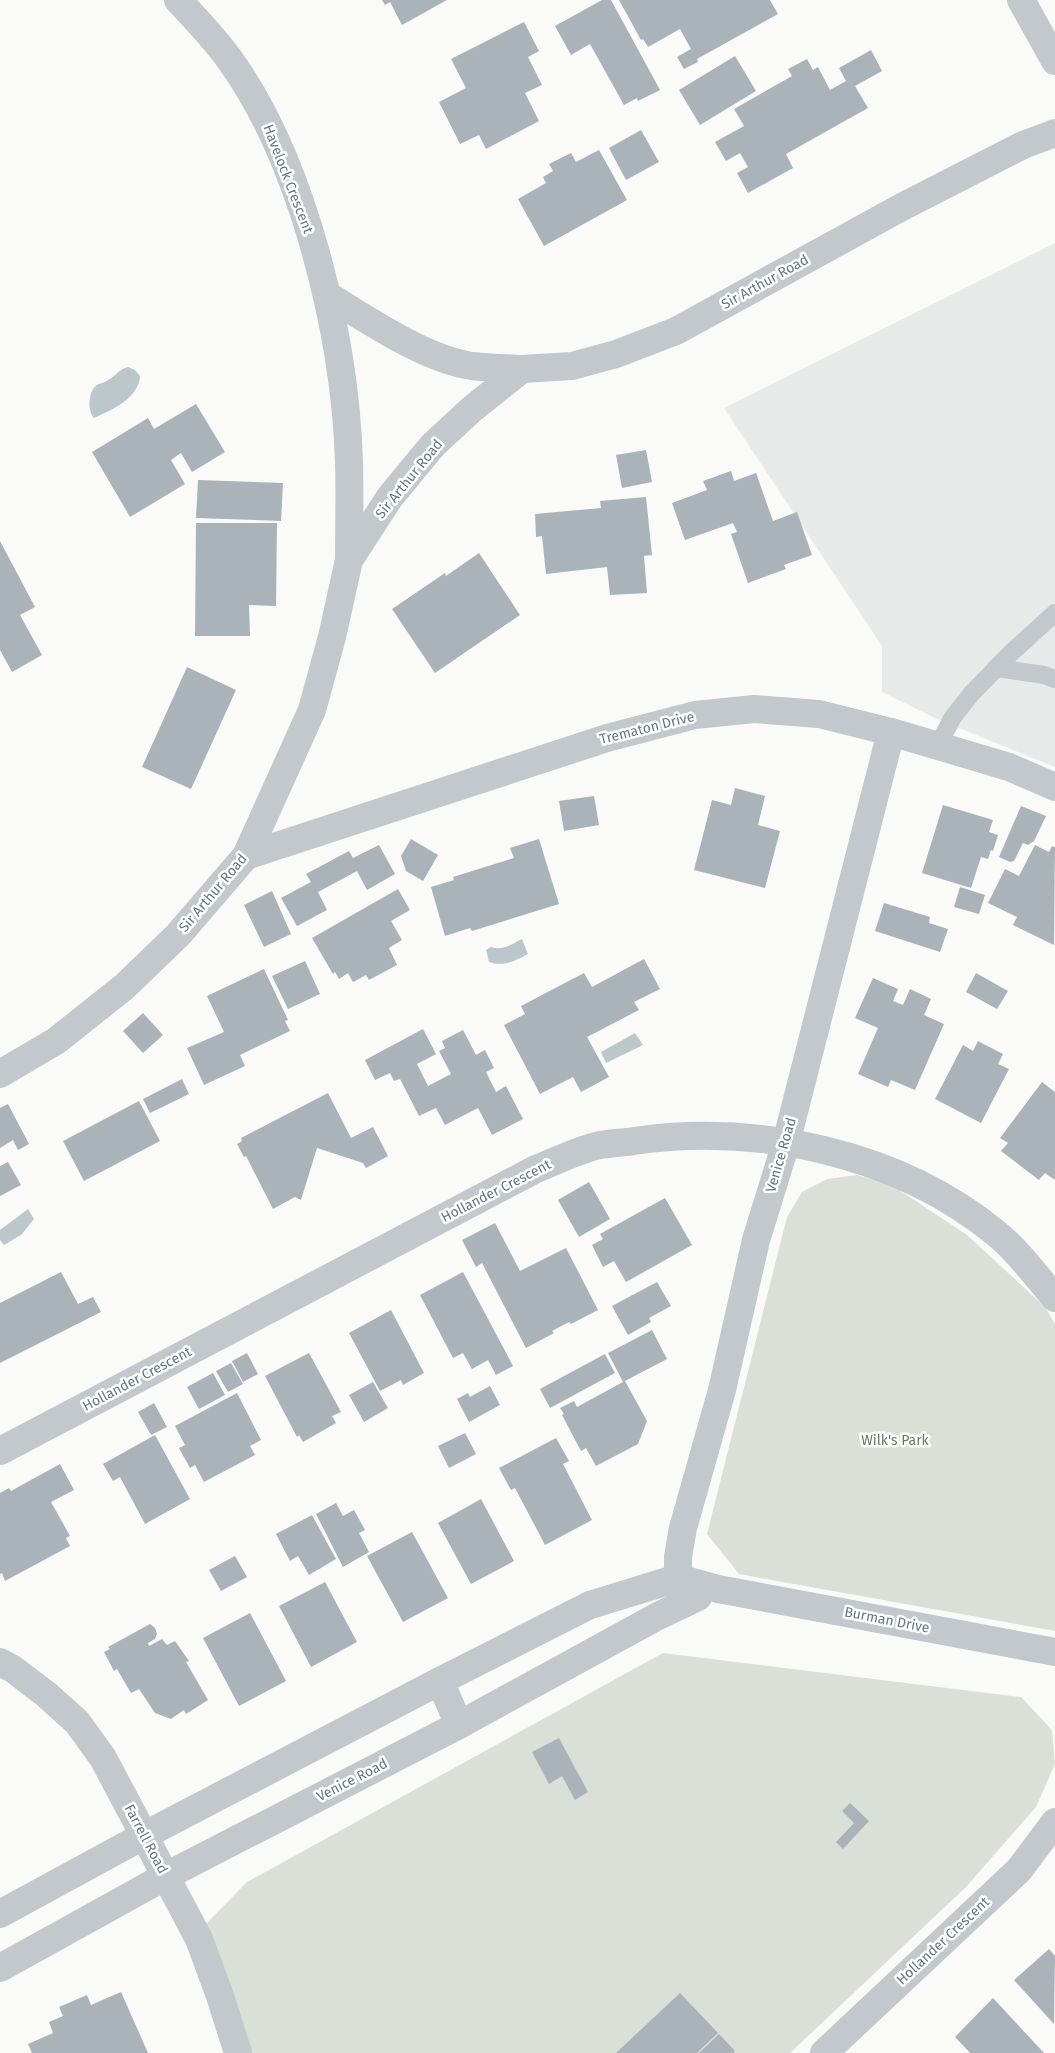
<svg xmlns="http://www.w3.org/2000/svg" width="1055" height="2053" viewBox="0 0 1055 2053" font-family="'Fira Sans',sans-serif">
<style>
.built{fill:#e8e9e9}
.green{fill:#dadfd7}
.water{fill:#bbc7cb}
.building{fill:#aab3b9}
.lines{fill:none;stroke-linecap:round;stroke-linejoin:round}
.service{stroke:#c3c8cc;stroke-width:18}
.minor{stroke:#c3c8cc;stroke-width:28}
.labels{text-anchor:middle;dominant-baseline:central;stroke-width:5;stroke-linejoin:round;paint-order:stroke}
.street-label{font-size:14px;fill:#657683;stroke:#fff}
.park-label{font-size:14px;fill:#687a64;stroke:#fff}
</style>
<rect width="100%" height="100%" fill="#fafaf8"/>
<polygon class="built" points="1055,243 1055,767 937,719 882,692 882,646 724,408"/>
<g class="green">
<polygon points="857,1175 890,1184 967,1235 1045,1307 1055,1324 1055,1631 739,1574 707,1534 787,1217 802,1192 827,1179"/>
<polygon points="663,1653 1021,1697 1052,1730 1055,1764 1036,1807 966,1887 790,2053 233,2053 205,1925 247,1882"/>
</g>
<g class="water">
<path d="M 128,367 L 135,370 L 140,376 C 139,398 112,410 94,418 C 87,411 88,391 97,385 C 100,383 105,383 108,380 C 116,376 119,369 128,367 Z"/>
<path d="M 522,939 L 528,954 C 515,961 503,967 489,962 L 486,950 L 491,947 C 503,951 512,944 522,939 Z"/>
<polygon points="635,1033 643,1045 606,1063 601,1052"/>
<polygon points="28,1209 34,1219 21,1235 4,1245 0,1240 0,1230"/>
</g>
<g class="building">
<polygon points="382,0 447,0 402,25 390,2 385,5"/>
<polygon points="602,0 611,0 660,90 638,101 637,98 624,105 590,44 571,55 555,26"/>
<polygon points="619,0 770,0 778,14 697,59 698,62 684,69 677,57 691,49 680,29 648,47 643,39 641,40"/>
<polygon points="524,22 539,51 528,57 542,85 525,93 539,121 486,149 479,135 460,144 439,102 466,88 451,59"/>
<polygon points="871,50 882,71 855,86 868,108 786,154 793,168 748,193 737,173 748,167 740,153 726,161 715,142 744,126 734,109 792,76 788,69 807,59 813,70 818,67 830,90 846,81 839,68"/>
<polygon points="735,56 756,91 700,125 679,90"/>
<polygon points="641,130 659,162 626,180 609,148"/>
<polygon points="599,150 627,200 544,246 518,199 546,183 543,177 553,171 549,164 571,153 576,162"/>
<polygon points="196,404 225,452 192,472 181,453 171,460 185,484 130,517 92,452 148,418 154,429"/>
<polygon points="646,450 652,482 622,488 616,455"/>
<polygon points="731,471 734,481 756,473 773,521 797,512 812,555 784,565 786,569 748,583 731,534 737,532 733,523 685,540 672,503 707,490 703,481"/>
<polygon points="198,480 283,483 281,521 196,518"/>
<polygon points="646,497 652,555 644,556 647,593 610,595 607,567 546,574 542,536 536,537 535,514 601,508 600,501"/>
<polygon points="196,523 277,523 276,606 249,605 250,636 195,636"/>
<polygon points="0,541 35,607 20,615 42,655 12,672 0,650"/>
<polygon points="479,553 520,615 435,673 392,609 445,573 446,576"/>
<polygon points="187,667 236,690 191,789 142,767"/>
<polygon points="735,788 765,796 758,825 780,831 765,888 694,870 712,800 731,805"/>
<polygon points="594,796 599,825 564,831 559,801"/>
<polygon points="943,805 993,820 989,832 998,835 993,851 991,850 988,859 981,857 971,888 922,873"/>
<polygon points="1021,806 1046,816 1034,841 1028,845 1023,843 1014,861 1010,862 999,857"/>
<polygon points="411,839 438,855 423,881 406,871 401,856"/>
<polygon points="539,839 559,904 472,931 470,928 445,936 431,887 454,880 453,877 514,858 510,848"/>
<polygon points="379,845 395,874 367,890 357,871 318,892 327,910 297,926 281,898 311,882 306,874 349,851 353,858"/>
<polygon points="1035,845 1049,852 1052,846 1055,847 1054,945 1013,925 1017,917 988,903 1005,869 1019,876"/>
<polygon points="960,887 985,895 979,914 954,907"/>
<polygon points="398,889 410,910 391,921 402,940 389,948 397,965 369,980 366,975 353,982 348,973 339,979 335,972 333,974 312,938"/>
<polygon points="272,891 291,934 264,947 244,905"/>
<polygon points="884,903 930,917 929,923 948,929 940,952 875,931"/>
<polygon points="644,959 660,989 634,1002 639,1010 587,1037 609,1077 581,1092 573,1077 540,1094 504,1025 525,1014 521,1006 584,973 592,987"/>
<polygon points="305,961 320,994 288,1009 272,976"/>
<polygon points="264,969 288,1020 285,1021 290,1031 240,1055 245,1066 204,1085 187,1048 224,1032 207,996"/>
<polygon points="976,973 1008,991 997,1009 966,992"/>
<polygon points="873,978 898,989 893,1001 903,1005 910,989 931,999 924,1015 944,1024 915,1090 891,1080 888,1087 858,1074 878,1028 855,1018"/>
<polygon points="143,1013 163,1035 143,1053 123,1031"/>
<polygon points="423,1029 436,1054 417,1064 428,1086 451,1074 439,1051 445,1048 442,1041 463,1030 476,1055 485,1050 494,1068 486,1072 496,1092 506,1086 523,1119 492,1135 478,1108 445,1125 436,1108 419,1116 400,1079 394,1081 390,1073 375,1080 365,1060"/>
<polygon points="978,1041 1003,1054 998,1064 1009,1069 981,1123 935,1099 963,1045 973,1051"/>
<polygon points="182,1079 189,1094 150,1113 143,1099"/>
<polygon points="1042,1082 1055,1092 1055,1180 1045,1173 1039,1180 1001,1151 1008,1143 1000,1138"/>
<polygon points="328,1093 351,1138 373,1127 388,1156 366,1168 363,1163 317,1148 301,1200 295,1197 273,1209 246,1156 244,1157 237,1144 242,1141 241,1138"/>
<polygon points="139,1101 160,1141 84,1181 63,1141"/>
<polygon points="8,1104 29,1144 18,1150 13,1140 0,1148 0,1108"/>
<polygon points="8,1162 21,1185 0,1196 0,1166"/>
<polygon points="589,1182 610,1219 579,1237 558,1200"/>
<polygon points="665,1198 692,1245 626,1282 614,1261 603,1267 592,1245 603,1239 600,1234"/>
<polygon points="495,1223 520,1271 566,1248 598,1310 571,1324 569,1322 552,1331 554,1333 526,1348 482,1263 476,1267 462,1240"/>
<polygon points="61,1272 78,1304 93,1297 101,1312 0,1363 0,1303"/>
<polygon points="463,1272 513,1366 496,1375 488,1360 472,1369 463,1353 453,1358 420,1295"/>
<polygon points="657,1282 671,1306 649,1318 651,1322 628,1335 612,1306"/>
<polygon points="391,1310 424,1373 403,1385 401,1380 380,1391 349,1333"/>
<polygon points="652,1330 667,1359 625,1381 647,1421 638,1444 596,1466 586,1448 581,1451 562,1415 564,1414 560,1408 574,1401 577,1407 623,1382 608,1353"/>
<polygon points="247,1353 258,1374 243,1382 232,1361"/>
<polygon points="309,1353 341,1412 332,1416 336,1423 303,1442 299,1435 297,1437 265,1376"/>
<polygon points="605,1354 615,1373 550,1408 540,1389"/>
<polygon points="231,1363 243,1384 228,1392 216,1371"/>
<polygon points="213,1373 225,1395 199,1409 187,1387"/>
<polygon points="373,1382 388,1408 364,1422 349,1395"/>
<polygon points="490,1386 500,1405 469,1422 457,1399 468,1393 470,1397"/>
<polygon points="237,1393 261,1440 250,1446 255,1455 204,1482 195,1465 190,1468 179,1448 185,1445 175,1426"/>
<polygon points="154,1403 167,1427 151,1435 138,1412"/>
<polygon points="465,1433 476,1454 449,1468 438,1446"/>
<polygon points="155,1435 190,1499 145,1524 120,1477 113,1481 103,1464"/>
<polygon points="556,1438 569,1461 563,1464 592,1520 545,1545 515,1488 511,1490 499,1468"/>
<polygon points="60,1464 74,1490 51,1502 70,1536 66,1538 70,1546 5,1581 2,1573 0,1574 0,1493 9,1488 11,1491"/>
<polygon points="481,1499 514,1561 471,1584 438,1523"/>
<polygon points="336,1503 343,1516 354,1510 365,1530 359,1533 369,1552 343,1567 316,1514"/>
<polygon points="312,1515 336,1559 309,1575 298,1556 290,1561 276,1534"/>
<polygon points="412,1532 448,1598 403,1622 367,1556"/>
<polygon points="235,1556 247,1577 221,1591 209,1570"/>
<polygon points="325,1582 357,1642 311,1667 279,1606"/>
<polygon points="250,1613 286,1681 239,1706 203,1638"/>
<polygon points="150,1624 155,1628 157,1634 155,1639 148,1643 149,1646 162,1639 167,1645 175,1641 189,1661 186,1662 208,1700 186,1714 184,1710 171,1719 155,1713 139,1689 131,1693 117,1669 114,1671 104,1652 110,1649 108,1647"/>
<polygon points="559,1738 588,1792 575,1800 562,1776 549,1784 532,1752"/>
<polygon points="850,1803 869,1821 843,1849 836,1842 854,1823 842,1811"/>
<polygon points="1049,1949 1055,1956 1054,2024 1014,1980"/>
<polygon points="121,1992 148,2053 32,2053 28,2044 53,2033 49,2022 63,2016 59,2007 87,1995 91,2005"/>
<polygon points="680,1993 718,2033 697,2053 616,2053"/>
<polygon points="993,1998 1044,2053 970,2053 955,2037"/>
<polygon points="719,2034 735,2051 733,2053 699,2053"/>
</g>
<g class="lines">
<g class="service">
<polyline points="996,668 1044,675 1055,679"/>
<polyline points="938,745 953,717 972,693 1012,652 1055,613"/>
</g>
<g class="minor">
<path d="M 178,0 C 196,19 215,39 230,60 C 304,163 345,336 349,462 C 350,494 349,527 349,560"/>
<polyline points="1021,0 1055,61"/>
<path d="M 327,295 C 368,320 425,359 472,366 C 488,368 506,368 522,369"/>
<polyline points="246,856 607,738 695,715 754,709 819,714 891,732 1009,767 1055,787"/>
<polyline points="0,1074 56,1041 124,987 178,935 246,856 312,710 332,637 349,560 390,497 433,445 472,409 522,369 572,366 616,354 676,331 900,208 1023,145 1055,133"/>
<path d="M 0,1451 L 536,1169 C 556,1161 576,1151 596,1146 C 608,1143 622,1143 634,1141 C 758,1123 899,1153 997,1234 C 1019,1252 1037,1277 1055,1298"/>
<polyline points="681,1604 678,1578 678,1557 683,1528 722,1390 756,1240 786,1143 891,732"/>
<polyline points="0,1662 13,1669 47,1695 77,1722 103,1758 199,1939 220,1996 238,2053"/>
<polyline points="440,1681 459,1725"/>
<polyline points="0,1914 145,1835 440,1681 590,1605 678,1578 718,1589 1055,1652"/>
<polyline points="0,1968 166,1876 459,1725 658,1616 698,1597"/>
<polyline points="824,2053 1019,1870 1055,1822"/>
</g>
</g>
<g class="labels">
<g class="street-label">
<text transform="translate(288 179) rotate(69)">Havelock Crescent</text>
<text transform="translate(765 282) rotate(-29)">Sir Arthur Road</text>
<text transform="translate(409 479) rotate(-51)">Sir Arthur Road</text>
<text transform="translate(647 728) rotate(-14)">Trematon Drive</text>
<text transform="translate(213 893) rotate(-50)">Sir Arthur Road</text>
<text transform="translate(781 1155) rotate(-74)">Venice Road</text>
<text transform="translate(496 1191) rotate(-27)">Hollander Crescent</text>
<text transform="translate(137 1379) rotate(-28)">Hollander Crescent</text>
<text transform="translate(887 1620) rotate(11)">Burman Drive</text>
<text transform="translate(352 1780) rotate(-27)">Venice Road</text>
<text transform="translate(146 1839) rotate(62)">Farrell Road</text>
<text transform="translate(943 1941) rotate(-43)">Hollander Crescent</text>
</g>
<g class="park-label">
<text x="895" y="1440">Wilk's Park</text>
</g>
</g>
</svg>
